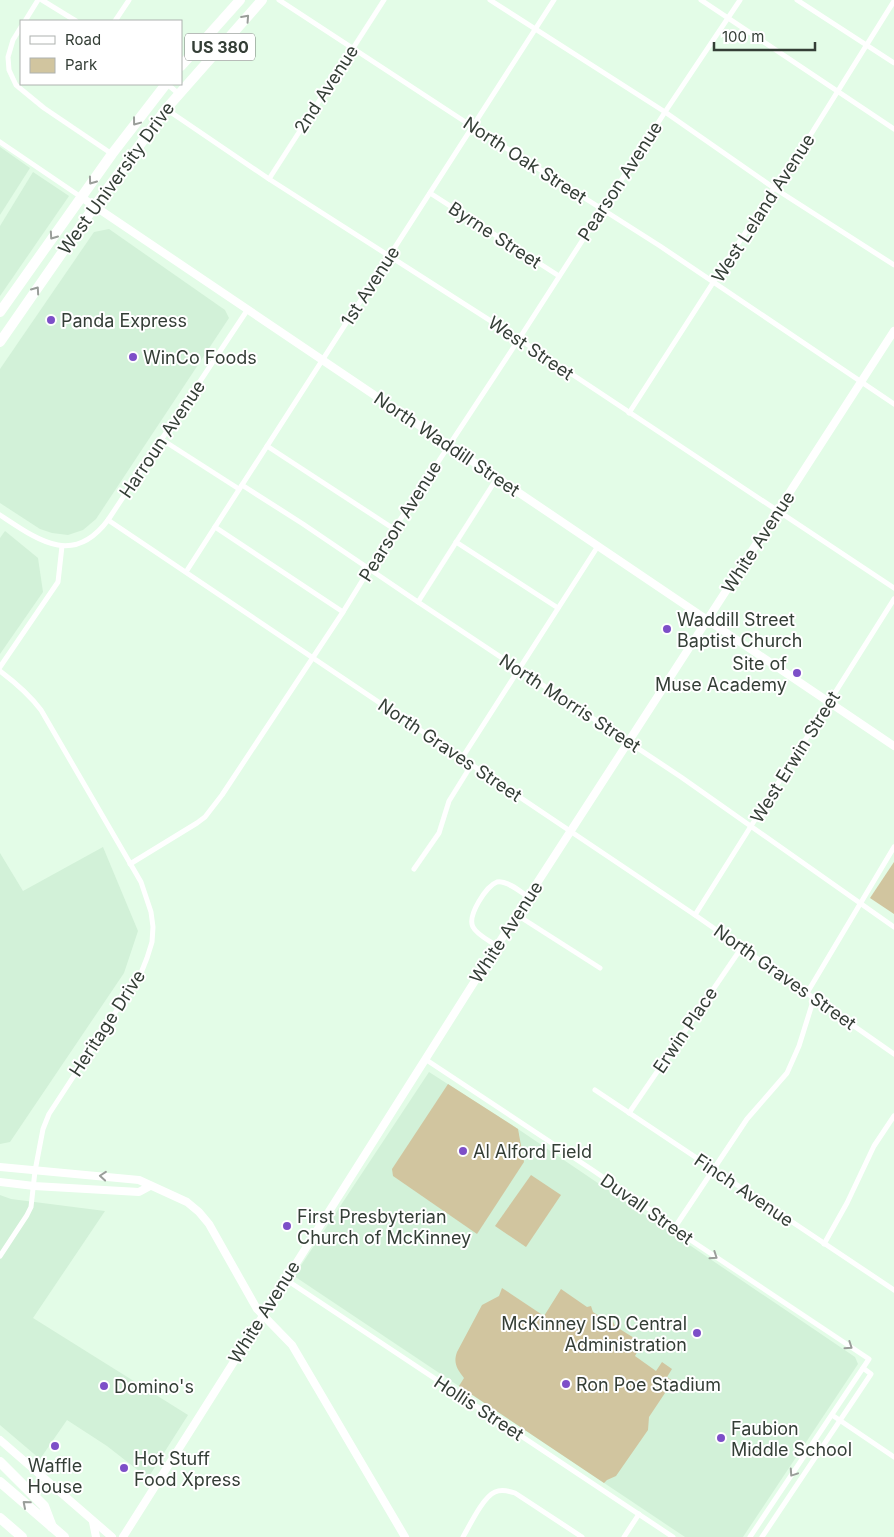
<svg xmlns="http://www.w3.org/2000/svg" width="894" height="1537" viewBox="0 0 894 1537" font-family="Inter,sans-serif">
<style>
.built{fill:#d2f1d8}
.green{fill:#d1c59f}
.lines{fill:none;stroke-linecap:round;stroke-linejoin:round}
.street{stroke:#fff;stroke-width:5}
.secondary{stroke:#fff;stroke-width:8}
.highway{stroke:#fff;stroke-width:10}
.oneway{stroke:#9a9e9a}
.poi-dot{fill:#7d4fc8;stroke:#fff;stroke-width:2}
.labels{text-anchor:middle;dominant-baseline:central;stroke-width:4;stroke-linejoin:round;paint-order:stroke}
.shield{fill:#fff;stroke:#717872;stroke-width:1}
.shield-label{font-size:16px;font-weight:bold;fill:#343e36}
.street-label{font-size:18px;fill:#343e36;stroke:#fff}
.poi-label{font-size:18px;fill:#343e36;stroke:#fff;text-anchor:start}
</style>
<rect width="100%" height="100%" fill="#e3fce7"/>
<g class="built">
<polygon points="0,147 30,168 0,215"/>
<polygon points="33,172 69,196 0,296 0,226"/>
<polygon points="109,229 225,310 229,318 96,519 83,530 68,535 52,533 40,529 0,503 0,369 94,232"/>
<polygon points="5,531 38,558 43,592 0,654 0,538"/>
<polygon points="103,847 138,931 124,973 10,1142 0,1144 0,853 23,891"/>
<polygon points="429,1072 518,1129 855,1357 858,1364 743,1537 685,1537 294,1276"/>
<polygon points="0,1195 11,1199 105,1211 33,1318 188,1415 148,1478 107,1446 67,1420 40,1459 0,1425"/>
</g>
<g class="green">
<polygon points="894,862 894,914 870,898"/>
<polygon points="448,1084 518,1129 524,1162 477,1234 393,1176 392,1169"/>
<polygon points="531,1175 561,1195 526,1247 495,1226"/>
<path d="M 502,1288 L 544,1316 L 561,1289 L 587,1307 L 591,1306 L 593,1312 L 605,1320 L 612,1319 L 615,1326 L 642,1343 L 635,1356 L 656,1371 L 662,1362 L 672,1369 L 667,1377 L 673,1381 L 649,1417 L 648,1430 L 616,1476 L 607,1480 L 604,1483 L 459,1386 L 464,1378 C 457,1369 453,1363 457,1352 L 482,1305 L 499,1296 Z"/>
</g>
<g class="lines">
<g class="street">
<polyline points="42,0 76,21"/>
<polyline points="279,0 473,127 660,246 894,404"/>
<polyline points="490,0 665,112 774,188 894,265"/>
<polyline points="701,0 894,129"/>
<polyline points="797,0 894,63"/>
<polyline points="25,21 38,0"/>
<polyline points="115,21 129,0"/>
<polyline points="21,27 13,40 8,57 9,70 16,85 44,108 112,154"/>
<polyline points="167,84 179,94"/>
<polyline points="166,109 269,179 519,339 894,588"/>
<polyline points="0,142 81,197"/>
<polyline points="269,179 384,0"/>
<polyline points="430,193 559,276"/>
<polyline points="629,413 774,188 808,139 894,1"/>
<polyline points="161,439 239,489"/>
<polyline points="267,446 394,529"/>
<polyline points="242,485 303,524 418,602 681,777 894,927"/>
<path d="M 0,515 C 38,540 73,567 108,520 L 248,309"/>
<polyline points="108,520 695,915 894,1054"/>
<polyline points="215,527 343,612"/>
<polyline points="456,542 558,608"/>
<polyline points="186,572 554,0"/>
<polyline points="418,602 497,478"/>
<polyline points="0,667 58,582 62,546"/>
<path d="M 0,671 C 16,683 29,694 41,710 L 141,882 L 151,912 L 153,927 L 152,942 L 147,958 L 141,973 L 49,1114 L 43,1129 L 35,1171 L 31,1207 L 27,1215 L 0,1256"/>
<polyline points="462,758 598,546"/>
<polyline points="130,864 197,823 205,817 222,795 343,612 394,529 519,339 665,112 740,0"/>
<polyline points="414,869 439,833 449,801 472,764"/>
<polyline points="517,915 600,968"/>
<polyline points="695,915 894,599"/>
<path d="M 497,946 C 490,941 477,935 473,927 C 467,916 486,886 497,882 C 507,880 521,892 528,897"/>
<polyline points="807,993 894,847"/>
<polyline points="425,1059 594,1171 675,1227 683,1235 869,1359 750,1537"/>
<polyline points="595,1090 894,1290"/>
<polyline points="629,1113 742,947"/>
<polyline points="675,1227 747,1119 787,1073 799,1046 814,998"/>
<polyline points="824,1244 847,1203 874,1146 894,1116"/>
<polyline points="285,1279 673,1537"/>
<polyline points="832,1415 894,1457"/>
<path d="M 463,1537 C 470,1525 483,1497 495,1492 C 502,1489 509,1491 515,1493 L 582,1537"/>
<polyline points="624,1537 639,1514"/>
<polyline points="762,1537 871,1374 863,1368"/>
</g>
<g class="secondary">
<polyline points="81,197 894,746"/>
<polyline points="0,1167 139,1180 187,1202 199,1212 209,1224 257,1309 292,1345 405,1537"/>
<polyline points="0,1182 34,1186 139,1192 150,1186"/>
<polyline points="0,1440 112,1537"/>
<polyline points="93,1522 96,1537"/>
<polyline points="123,1537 528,897 894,331"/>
</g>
<g class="highway">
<polyline points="181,66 240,0"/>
<polyline points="0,312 112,154 166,84"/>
<polyline points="0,342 89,214 166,109 262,0"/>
<polyline points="0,1462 44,1506 52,1527"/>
<polyline points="0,1482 64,1537"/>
<polyline points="0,1518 22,1537"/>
</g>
</g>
<defs><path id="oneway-chevron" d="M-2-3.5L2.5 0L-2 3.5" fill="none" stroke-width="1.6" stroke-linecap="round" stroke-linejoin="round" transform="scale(1.25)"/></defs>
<g class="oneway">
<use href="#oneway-chevron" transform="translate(246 18) rotate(-48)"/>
<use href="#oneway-chevron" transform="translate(136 122) rotate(127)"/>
<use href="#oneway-chevron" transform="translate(92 181) rotate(126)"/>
<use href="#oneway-chevron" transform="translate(53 236) rotate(125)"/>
<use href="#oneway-chevron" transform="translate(36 290) rotate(-55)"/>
<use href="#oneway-chevron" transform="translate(103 1176) rotate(-175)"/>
<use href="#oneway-chevron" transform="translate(714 1256) rotate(34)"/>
<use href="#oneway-chevron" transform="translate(849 1346) rotate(34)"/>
<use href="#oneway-chevron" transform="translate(793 1473) rotate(124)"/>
<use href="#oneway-chevron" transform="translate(26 1504) rotate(-139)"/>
</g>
<g class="poi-dot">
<circle cx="51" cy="320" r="5"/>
<circle cx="133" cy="357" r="5"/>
<circle cx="667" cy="629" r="5"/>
<circle cx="797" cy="673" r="5"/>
<circle cx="463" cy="1151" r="5"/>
<circle cx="287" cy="1226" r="5"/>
<circle cx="697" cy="1333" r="5"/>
<circle cx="566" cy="1384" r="5"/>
<circle cx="104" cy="1386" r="5"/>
<circle cx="721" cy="1438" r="5"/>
<circle cx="55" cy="1446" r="5"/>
<circle cx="124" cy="1468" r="5"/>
</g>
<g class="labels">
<rect class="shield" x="185" y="33.5" width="70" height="27" rx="4"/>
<g class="shield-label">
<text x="220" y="47">US 380</text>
</g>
<g class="street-label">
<text transform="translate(326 89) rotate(-57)">2nd Avenue</text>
<text transform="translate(525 160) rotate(33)">North Oak Street</text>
<text transform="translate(116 178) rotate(-54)">West University Drive</text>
<text transform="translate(620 181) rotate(-57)">Pearson Avenue</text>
<text transform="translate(763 208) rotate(-57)">West Leland Avenue</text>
<text transform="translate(495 235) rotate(33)">Byrne Street</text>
<text transform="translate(370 286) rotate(-57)">1st Avenue</text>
<text transform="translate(531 348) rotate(34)">West Street</text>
<text transform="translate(162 439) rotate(-56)">Harroun Avenue</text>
<text transform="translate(447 444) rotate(34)">North Waddill Street</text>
<text transform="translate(400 521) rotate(-58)">Pearson Avenue</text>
<text transform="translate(758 542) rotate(-57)">White Avenue</text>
<text transform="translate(570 703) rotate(33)">North Morris Street</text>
<text transform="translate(450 750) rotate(34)">North Graves Street</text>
<text transform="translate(795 757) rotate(-58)">West Erwin Street</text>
<text transform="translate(506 932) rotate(-57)">White Avenue</text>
<text transform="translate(785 977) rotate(35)">North Graves Street</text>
<text transform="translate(107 1023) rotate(-57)">Heritage Drive</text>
<text transform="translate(685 1030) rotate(-56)">Erwin Place</text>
<text transform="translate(744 1190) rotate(34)">Finch Avenue</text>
<text transform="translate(647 1209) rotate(35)">Duvall Street</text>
<text transform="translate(264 1312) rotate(-58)">White Avenue</text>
<text transform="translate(479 1408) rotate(33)">Hollis Street</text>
</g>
<g class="poi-label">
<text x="61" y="320">Panda Express</text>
<text x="143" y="357">WinCo Foods</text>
<text x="677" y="619">Waddill Street<tspan x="677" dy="21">Baptist Church</tspan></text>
<text x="787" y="663" text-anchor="end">Site of<tspan x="787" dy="21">Muse Academy</tspan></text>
<text x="473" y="1151">Al Alford Field</text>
<text x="297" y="1216">First Presbyterian<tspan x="297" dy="21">Church of McKinney</tspan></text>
<text x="687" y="1323" text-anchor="end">McKinney ISD Central<tspan x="687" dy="21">Administration</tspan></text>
<text x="576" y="1384">Ron Poe Stadium</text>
<text x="114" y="1386">Domino's</text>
<text x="731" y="1428">Faubion<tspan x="731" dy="21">Middle School</tspan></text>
<text x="134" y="1458">Hot Stuff<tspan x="134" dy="21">Food Xpress</tspan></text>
<text x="55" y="1465" text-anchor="middle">Waffle<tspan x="55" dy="21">House</tspan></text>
</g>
</g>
<rect x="20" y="20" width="162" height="65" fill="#ffffff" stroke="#aeb2af"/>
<rect x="30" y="36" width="25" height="8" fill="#ffffff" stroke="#aeb2af"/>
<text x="65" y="45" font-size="15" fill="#343e36">Road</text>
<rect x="30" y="58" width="25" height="15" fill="#d1c59f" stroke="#aeb2af"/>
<text x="65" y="70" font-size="15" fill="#343e36">Park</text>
<path d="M714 42v8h101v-8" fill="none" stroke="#343e36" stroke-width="2.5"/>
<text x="722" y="42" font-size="15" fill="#343e36" stroke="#ffffff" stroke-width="4" paint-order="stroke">100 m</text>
</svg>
